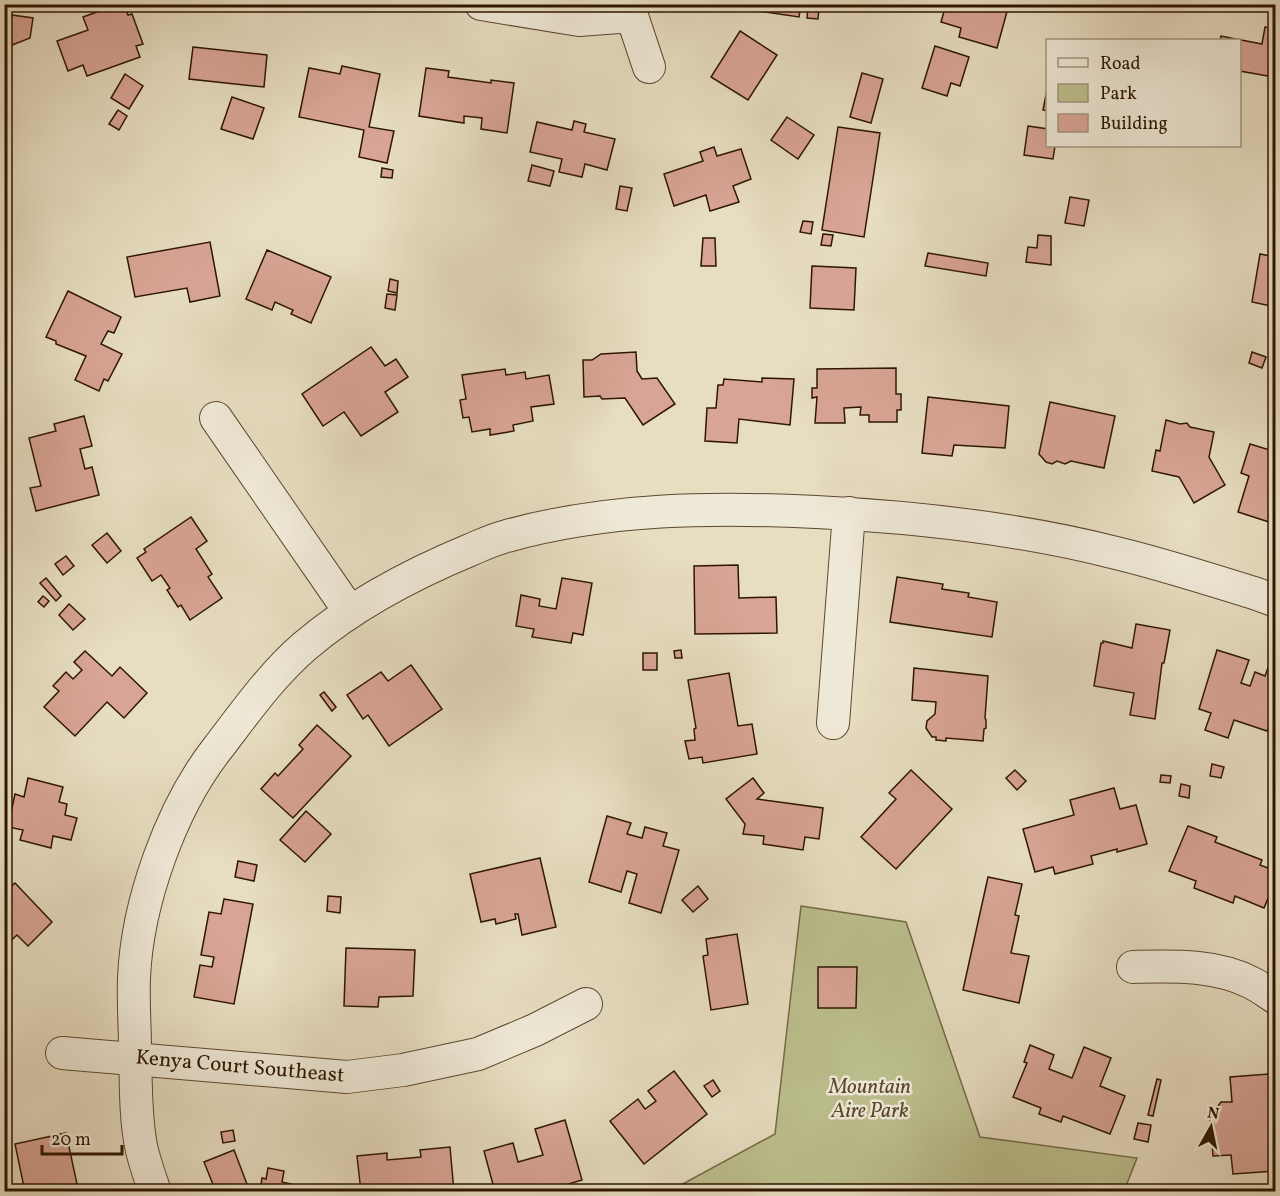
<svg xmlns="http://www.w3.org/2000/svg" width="1280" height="1196" viewBox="0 0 1280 1196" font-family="Vollkorn,serif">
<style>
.green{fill:#bcbf8e;stroke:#756a47;stroke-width:1.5}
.building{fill:#d8a495;stroke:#2e1600;stroke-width:1.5}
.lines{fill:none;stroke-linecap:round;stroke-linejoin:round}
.minor-casing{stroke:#5c4830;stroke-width:34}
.minor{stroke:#efe9d7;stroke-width:32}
.labels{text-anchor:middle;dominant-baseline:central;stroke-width:5;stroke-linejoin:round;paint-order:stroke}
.street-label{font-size:21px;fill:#2e1600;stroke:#efe9d7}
.park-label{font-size:21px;font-style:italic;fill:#59492b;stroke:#efe9d7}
</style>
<rect width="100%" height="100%" fill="#e7ddc1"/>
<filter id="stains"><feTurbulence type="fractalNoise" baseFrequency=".00333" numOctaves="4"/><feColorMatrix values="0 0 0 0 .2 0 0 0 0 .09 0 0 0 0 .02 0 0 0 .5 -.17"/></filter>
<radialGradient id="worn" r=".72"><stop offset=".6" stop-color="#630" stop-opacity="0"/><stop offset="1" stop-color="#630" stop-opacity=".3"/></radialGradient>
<polygon class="green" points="801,906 906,922 980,1137 1137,1158 1124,1191 668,1192 775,1134"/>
<g class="building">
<polygon points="119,4 124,4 128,15 132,14 143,44 136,46 140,57 87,76 83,65 68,71 57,41 88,30 83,17"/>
<polygon points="760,4 801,4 799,17 759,11"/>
<polygon points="946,4 995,4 1008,8 997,48 959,37 961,28 941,22"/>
<polygon points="808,7 819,8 818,19 807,18"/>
<polygon points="12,15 33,18 30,38 7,47"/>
<polygon points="1265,27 1276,29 1276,99 1269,97 1273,77 1240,71 1240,40 1220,40 1221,36 1262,44"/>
<polygon points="740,31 777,55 748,100 711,77"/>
<polygon points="935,46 969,57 960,86 951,83 947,96 922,88"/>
<polygon points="193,47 267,55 264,87 189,79"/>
<polygon points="342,66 380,74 369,127 394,131 387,163 359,157 364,130 299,117 309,68 340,74"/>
<polygon points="426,68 449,71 448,77 491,83 491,80 514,83 507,133 481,129 482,118 464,116 464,123 419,116"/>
<polygon points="862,73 883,79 871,123 850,117"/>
<polygon points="125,74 143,86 129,109 111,98"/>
<polygon points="1048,85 1048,111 1043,110"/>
<polygon points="232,97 264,108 253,139 221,129"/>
<polygon points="118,110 127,116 119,130 109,124"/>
<polygon points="787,117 814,135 798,159 771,140"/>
<polygon points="574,121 586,124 584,132 615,139 607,170 585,164 582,177 559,172 562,159 530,152 537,122 572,130"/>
<polygon points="1028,126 1048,129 1048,146 1055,146 1053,159 1024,155"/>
<polygon points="838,127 880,133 864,237 822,230"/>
<polygon points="714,147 717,156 741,149 751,179 733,186 739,202 710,211 706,195 674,206 664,174 703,161 700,152"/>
<polygon points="532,165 554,171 550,186 528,181"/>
<polygon points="382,168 393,170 392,178 381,177"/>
<polygon points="620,186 632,188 627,211 616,209"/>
<polygon points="1070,197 1089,200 1084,226 1065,223"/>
<polygon points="803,221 813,222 811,234 800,232"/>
<polygon points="823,234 833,235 831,246 821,245"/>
<polygon points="1038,235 1051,236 1051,265 1026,262 1028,247 1037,248"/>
<polygon points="703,238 715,238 716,266 701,266"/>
<polygon points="210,242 220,296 190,302 187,288 135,297 127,257"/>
<polygon points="267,250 331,277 311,323 291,314 293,310 275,302 272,310 246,299"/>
<polygon points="928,253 988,263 986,276 925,266"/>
<polygon points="1260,254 1276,257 1276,307 1252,302"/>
<polygon points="812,266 856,268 854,310 810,308"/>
<polygon points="390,279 398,281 397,293 388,291"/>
<polygon points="68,291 121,317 114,333 108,331 101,344 122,354 108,381 104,379 99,391 75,380 86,356 56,344 56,341 46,337"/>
<polygon points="387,294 397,295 395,310 385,308"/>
<polygon points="371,347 385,366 396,359 408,377 385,392 398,412 361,436 344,412 323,426 302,394"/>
<polygon points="636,352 637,371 642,379 657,378 675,404 643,425 625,398 602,399 600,396 584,397 583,360 592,360 601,354"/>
<polygon points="1252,352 1266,357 1262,368 1249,363"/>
<polygon points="896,368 896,394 901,394 901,410 897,410 897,422 869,422 869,415 860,415 861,407 844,408 845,423 815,423 817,397 812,398 812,388 817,388 817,369"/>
<polygon points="505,369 506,375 525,372 526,379 549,375 554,404 531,407 533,421 513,425 514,431 490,435 490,429 472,432 469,417 463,418 460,400 466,399 462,375"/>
<polygon points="762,378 794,379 790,425 739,419 737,443 705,441 707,408 716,408 718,385 723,385 724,379 762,382"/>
<polygon points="928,397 1009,406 1005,448 954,445 952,456 922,453"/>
<polygon points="1050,402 1115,416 1104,468 1071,461 1065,464 1057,461 1052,464 1046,462 1039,454"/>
<polygon points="84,416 92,446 80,449 85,469 92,467 99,495 36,511 30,488 41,486 29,438 56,431 54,424"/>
<polygon points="1166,420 1180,424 1187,423 1190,427 1214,432 1209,457 1225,485 1194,503 1179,477 1152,471 1156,450 1160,451"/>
<polygon points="1250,444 1276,452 1276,507 1273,506 1269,522 1238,512 1249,476 1241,473"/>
<polygon points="191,517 207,541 196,549 212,574 208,577 222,598 190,620 181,605 178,607 167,590 170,588 161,575 152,581 137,558 146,552 144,549"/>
<polygon points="107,533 121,551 107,563 92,545"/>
<polygon points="66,556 74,566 63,575 55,564"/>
<polygon points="738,565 739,598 776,597 777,633 695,634 694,566"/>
<polygon points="897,577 943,584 942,589 969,593 968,597 997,602 992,637 890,622"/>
<polygon points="46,578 61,596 56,601 40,583"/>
<polygon points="562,578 592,583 583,635 573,633 571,643 532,637 534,629 516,626 521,595 540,599 539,606 556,609"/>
<polygon points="43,596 49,601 44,607 38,602"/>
<polygon points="69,604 85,619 73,630 59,615"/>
<polygon points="1136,624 1170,630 1164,663 1162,663 1155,719 1130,715 1134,693 1094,686 1101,643 1103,643 1103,641 1132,648"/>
<polygon points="681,650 682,658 675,658 674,651"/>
<polygon points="1217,650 1249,660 1241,683 1250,686 1255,672 1265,676 1268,668 1276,670 1276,708 1267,731 1234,720 1228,738 1205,730 1211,713 1199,709"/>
<polygon points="85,651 112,676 120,667 147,693 124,718 107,702 75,736 44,707 59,691 53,686 66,672 73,679 82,670 74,662"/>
<rect x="643" y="653" width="14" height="17"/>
<polygon points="411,665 442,709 389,746 368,715 363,719 347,695 381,672 388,681"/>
<polygon points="914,668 988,676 985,718 986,720 986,728 984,729 983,741 946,738 946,741 936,740 936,737 932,737 926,728 927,721 935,714 936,702 912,700"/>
<polygon points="729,673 738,726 752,724 757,754 703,763 702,757 689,759 685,741 695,740 694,729 696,728 688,680"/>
<polygon points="324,692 336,707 332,711 320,695"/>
<polygon points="317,725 351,756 293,818 261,789 275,773 278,776 303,749 299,745"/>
<polygon points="1212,764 1224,767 1221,778 1210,776"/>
<polygon points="911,770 952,809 896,869 861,837 896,799 889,793"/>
<polygon points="1015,770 1026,781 1017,790 1006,778"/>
<polygon points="1161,775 1171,776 1170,783 1160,782"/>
<polygon points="28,778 63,787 59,802 67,804 65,815 77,818 71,840 53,836 51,848 20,840 23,830 8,827 15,794 24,797"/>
<polygon points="753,778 764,793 757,799 823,808 819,839 805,837 803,850 763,844 764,836 743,834 745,824 726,799"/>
<polygon points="1181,784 1190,786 1189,798 1179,796"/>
<polygon points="1114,788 1120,809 1136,805 1147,844 1117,852 1117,849 1091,856 1093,864 1055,874 1053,867 1035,872 1023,829 1074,815 1070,800"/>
<polygon points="306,811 331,834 305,862 280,840"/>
<polygon points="607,816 631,823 627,834 642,838 645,827 667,833 663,846 679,850 661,913 629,903 637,874 627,871 621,892 589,882"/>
<polygon points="1188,826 1217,837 1215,842 1262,860 1260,865 1276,871 1276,879 1264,908 1235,896 1233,903 1194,888 1196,881 1169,871"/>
<polygon points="540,858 556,927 522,935 518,914 515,914 516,919 496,924 495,919 481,922 470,874"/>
<polygon points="238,861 257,865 254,881 235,877"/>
<polygon points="988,877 1022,884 1015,915 1019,916 1011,953 1029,956 1019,1003 963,990"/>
<polygon points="15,883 52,922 28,946 17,935 4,947 4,893"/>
<polygon points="698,886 708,899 693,912 682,900"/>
<polygon points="328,896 341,897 340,913 327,911"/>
<polygon points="224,899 253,904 234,1004 194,997 200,965 212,967 214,957 201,955 209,912 221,914"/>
<polygon points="737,934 748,1004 711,1010 703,956 708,955 706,939"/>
<polygon points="346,948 415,950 413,996 379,997 378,1007 344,1006"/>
<polygon points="818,967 857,967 856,1008 818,1008"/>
<polygon points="1030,1045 1054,1055 1049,1069 1072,1078 1084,1047 1111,1058 1100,1086 1125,1096 1110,1134 1063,1116 1061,1122 1039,1114 1041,1108 1013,1097 1027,1063 1024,1062"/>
<polygon points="674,1071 707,1114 644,1164 610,1121 638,1099 645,1109 656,1101 648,1091"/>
<polygon points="1269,1074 1272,1108 1276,1108 1276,1171 1233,1174 1231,1155 1213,1156 1210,1117 1221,1102 1232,1102 1230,1077"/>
<polygon points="1157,1079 1161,1080 1153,1116 1148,1115"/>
<polygon points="713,1080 720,1091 712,1097 704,1086"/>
<polygon points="565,1120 582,1180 542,1192 495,1192 484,1151 513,1143 518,1162 543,1155 535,1129"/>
<polygon points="1138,1123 1151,1125 1148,1142 1134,1139"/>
<polygon points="233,1130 235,1141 223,1143 221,1132"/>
<polygon points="66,1133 77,1184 73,1185 75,1192 25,1192 15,1144"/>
<polygon points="450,1147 454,1192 361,1192 357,1156 387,1153 387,1160 421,1157 420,1150"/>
<polygon points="234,1150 250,1192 216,1192 204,1162"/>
<polygon points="268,1168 284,1171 282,1182 317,1190 317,1192 260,1192 262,1178 266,1179"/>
</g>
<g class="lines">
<defs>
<g id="minor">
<polyline points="481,4 579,20 632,16 649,67"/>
<polyline points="216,418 350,612"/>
<polyline points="833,723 849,513"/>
<path d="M 1133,967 C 1173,966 1215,964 1252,983 C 1260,987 1268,993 1276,998"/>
<polyline points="62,1053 347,1077 403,1070 478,1054 535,1030 586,1004"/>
<path d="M 155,1192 C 150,1177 144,1161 141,1146 C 135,1115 136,1081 135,1050 C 135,1026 133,1002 134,978 C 137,903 171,808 217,749 C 244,714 271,675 305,646 C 353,605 412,574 470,550 C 482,545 494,539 507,536 C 608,508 712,507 816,512 C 916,517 1018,528 1116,553 C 1162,564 1208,579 1254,593 L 1276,601"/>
</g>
</defs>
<use href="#minor" class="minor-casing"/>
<use href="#minor" class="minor"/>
</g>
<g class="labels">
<g class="street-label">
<text transform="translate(240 1067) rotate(5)">Kenya Court Southeast</text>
</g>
<g class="park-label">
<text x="870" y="1087">Mountain<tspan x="870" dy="24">Aire Park</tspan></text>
</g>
</g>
<rect width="1280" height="1196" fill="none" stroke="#e7ddc1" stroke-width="24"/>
<rect x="6" y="6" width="1268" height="1184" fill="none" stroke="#2e1600" stroke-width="3"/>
<rect x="12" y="12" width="1256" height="1172" fill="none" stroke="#2e1600" stroke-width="1.5"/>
<rect x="1046" y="39" width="195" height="108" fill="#efe9d7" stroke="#a29581" stroke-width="1.5"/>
<rect x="1058" y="58" width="30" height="9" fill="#efe9d7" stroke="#a29581" stroke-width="1.5"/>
<text x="1100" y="69" font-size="18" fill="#2e1600">Road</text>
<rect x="1058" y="84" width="30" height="18" fill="#bcbf8e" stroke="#a29581" stroke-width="1.5"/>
<text x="1100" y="99" font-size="18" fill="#2e1600">Park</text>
<rect x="1058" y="114" width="30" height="18" fill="#d8a495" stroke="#a29581" stroke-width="1.5"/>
<text x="1100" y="129" font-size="18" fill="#2e1600">Building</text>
<g transform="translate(1211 1127) rotate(9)" stroke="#efe9d7" stroke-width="4.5" paint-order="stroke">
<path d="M0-4.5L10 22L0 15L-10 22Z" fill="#2e1600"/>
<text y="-9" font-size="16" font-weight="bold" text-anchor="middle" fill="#2e1600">N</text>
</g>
<path d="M42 1145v9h80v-9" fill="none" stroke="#2e1600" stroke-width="3"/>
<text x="51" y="1145" font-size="18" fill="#2e1600" stroke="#efe9d7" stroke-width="4.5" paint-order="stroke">20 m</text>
<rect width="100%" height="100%" filter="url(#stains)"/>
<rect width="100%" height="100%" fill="url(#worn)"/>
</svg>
